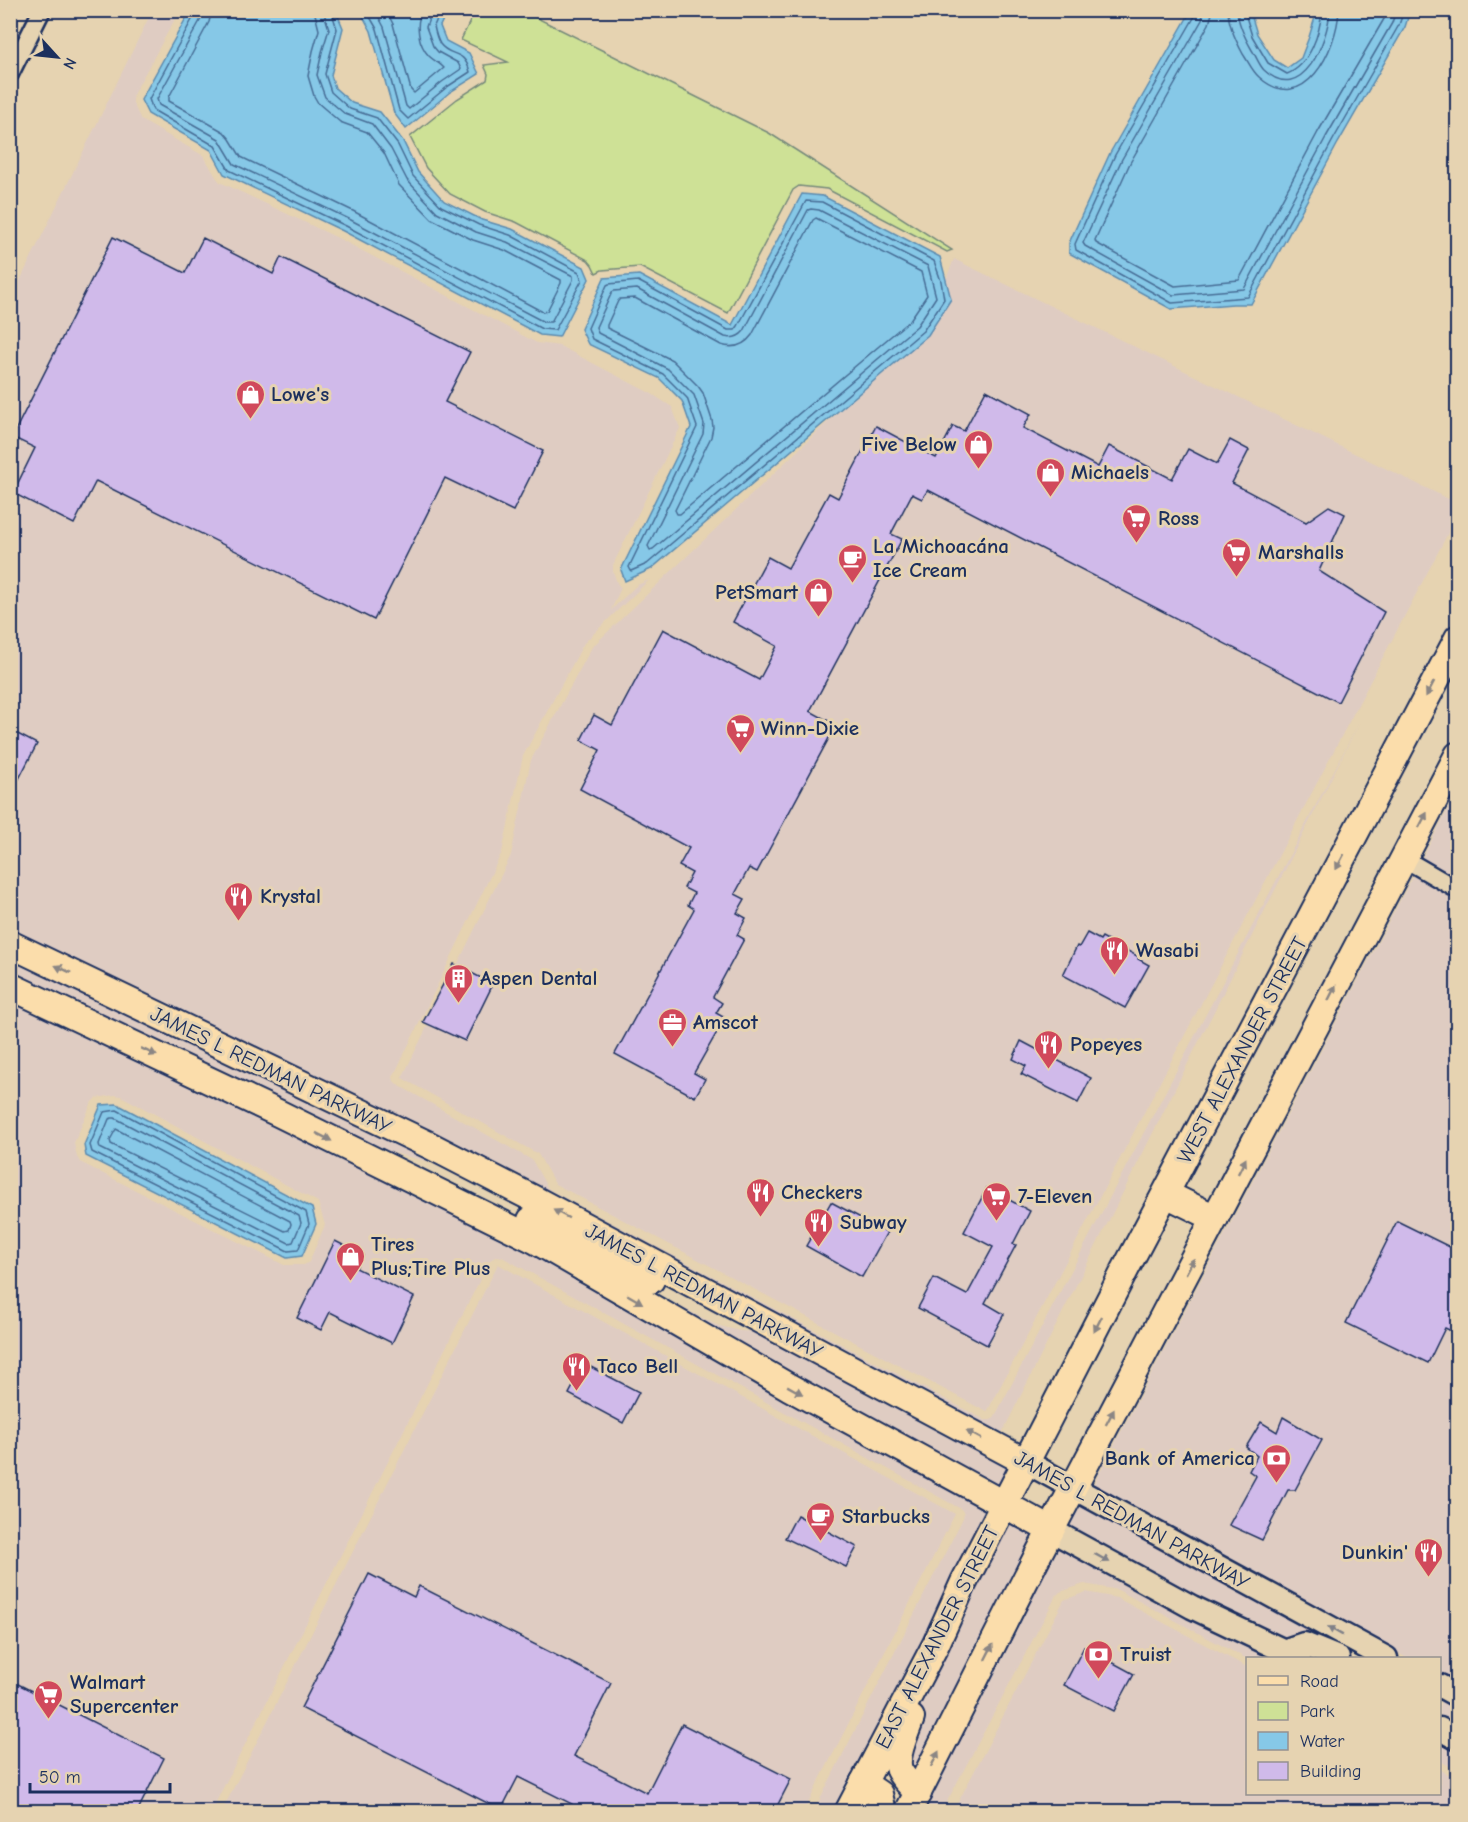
<svg xmlns="http://www.w3.org/2000/svg" width="1468" height="1822" viewBox="0 0 1468 1822" font-family="'Comic Neue',sans-serif">
<style>
.built{fill:#dfccc2;fill-rule:evenodd}
.green{fill:#cee196;stroke:#74887a;stroke-width:1.5}
.water{fill:#86c8e7;stroke:#5b8bb0;stroke-width:1.5}
.lines{fill:none;stroke-linecap:round;stroke-linejoin:round}
.shore{stroke:#466c95;stroke-width:1.5}
.building{fill:#d0baea;stroke:#1b2f5e;stroke-width:1.5}
.minor-casing{stroke:#1b2f5e;stroke-width:21}
.secondary-casing{stroke:#1b2f5e;stroke-width:27}
.primary-casing{stroke:#1b2f5e;stroke-width:30}
.minor{stroke:#e6d3b1;stroke-width:16}
.secondary{stroke:#e6d3b1;stroke-width:22}
.primary{stroke:#fbddab;stroke-width:26}
.oneway{fill:#8b8684}
.oneway2{fill:#808188}
.labels{text-anchor:middle;dominant-baseline:central;stroke-width:6;stroke-linejoin:round;paint-order:stroke}
.poi-label{font-size:21px;font-weight:bold;fill:#1b2f5e;stroke:#e6d3b1;text-anchor:start}
.street-label{font-size:21px;fill:#1b2f5e;stroke:#e6d3b1}
</style>
<rect width="100%" height="100%" fill="#e6d3b1"/>
<filter id="ink" filterUnits="userSpaceOnUse"><feTurbulence type="fractalNoise" baseFrequency=".0167" numOctaves="2"/><feDisplacementMap in="SourceGraphic" scale="12" xChannelSelector="R" yChannelSelector="G"/><feConvolveMatrix kernelMatrix="1 2 1 2 8 2 1 2 1" color-interpolation-filters="sRGB"/></filter>
<g filter="url(#ink)">
<g class="built">
<polygon points="152,11 175,11 179,12 133,95 133,103 141,120 204,156 216,177 220,182 340,239 537,343 560,346 652,394 672,407 680,428 613,565 613,571 617,583 621,588 611,610 637,585 649,580 584,643 523,756 502,852 393,1077 394,1081 398,1085 532,1160 547,1187 551,1191 985,1420 991,1420 995,1416 1360,721 1000,1437 775,1317 775,1313 767,1313 11,933 10,301"/>
<polygon points="954,259 1457,503 1457,516 987,1412 555,1184 538,1154 402,1078 511,855 531,760 592,647 927,327"/>
<polygon points="1457,792 1457,1685 1440,1676 1440,1658 1407,1658 1092,1487"/>
<polygon points="10,955 354,1121 438,1164 361,1145 11,976"/>
<path d="M 10,997 L 470,1219 L 577,1276 L 581,1282 L 585,1281 L 990,1507 L 894,1697 L 890,1697 L 890,1705 L 836,1811 L 814,1811 L 963,1518 L 964,1513 L 961,1509 L 502,1257 L 497,1256 L 490,1260 L 216,1802 L 215,1808 L 217,1811 L 11,1811 ZM 115,1095 L 121,1096 L 318,1202 L 325,1225 L 309,1262 L 304,1265 L 284,1265 L 80,1162 L 77,1157 L 74,1143 L 92,1102 L 96,1098 Z"/>
<polygon points="498,1264 955,1514 804,1811 234,1812 224,1807"/>
<polygon points="626,1279 716,1325 740,1331 762,1332 1012,1466 999,1490 794,1379"/>
<polygon points="1078,1502 1366,1658 1362,1658 1308,1635 1283,1640 1196,1598 1066,1526"/>
<polygon points="1009,1517 1037,1533 915,1776 908,1758 911,1712"/>
<polygon points="1056,1544 1275,1658 1247,1659 1118,1590 1084,1584 1060,1592 1056,1596 942,1811 921,1812 927,1799 933,1794 931,1792"/>
<polygon points="1086,1592 1117,1598 1247,1667 1248,1794 1440,1794 1440,1770 1457,1779 1457,1811 953,1812 1064,1600"/>
<polygon points="1440,1698 1457,1707 1457,1728 1440,1719"/>
<polygon points="1440,1741 1457,1750 1457,1770 1440,1761"/>
</g>
<polygon class="green" points="475,11 523,11 769,133 952,250 947,252 827,189 799,186 793,190 728,313 640,267 602,270 596,273 592,265 588,260 516,222 485,212 450,194 426,168 410,137 457,99 487,80 488,74 484,65 508,62 461,40"/>
<g class="water">
<polygon points="190,11 336,11 343,28 331,75 335,88 352,103 380,112 403,141 418,172 444,201 482,220 512,229 584,267 589,279 559,337 540,335 343,231 224,174 211,150 148,114 141,100"/>
<polygon points="360,11 447,11 440,26 446,41 469,53 479,74 450,92 406,129 394,113 371,31"/>
<polygon points="1191,11 1250,11 1257,34 1274,60 1287,68 1301,58 1309,37 1317,11 1410,11 1405,27 1338,143 1251,304 1233,304 1171,309 1069,253 1069,243 1110,153"/>
<polygon points="802,194 823,196 940,257 951,299 928,335 651,569 625,581 621,570 691,427 682,401 659,378 588,344 581,329 604,278 639,275 732,325"/>
<polygon points="117,1104 312,1208 316,1224 302,1256 287,1258 86,1156 84,1145 101,1105"/>
</g>
<g class="lines">
<g class="shore">
<polyline points="195,10 194,16 149,99 153,110 215,146 229,170 346,226 542,329 555,330 582,280 579,272 510,235 479,225 441,206 413,176 398,145 377,118 350,109 331,92 325,74 337,29 331,10"/>
<polyline points="203,10 201,19 157,99 159,105 219,139 234,164 349,219 544,322 551,322 573,280 573,276 507,242 476,232 437,212 407,180 391,149 372,124 345,114 325,97 317,75 322,52 329,29 323,10"/>
<polyline points="212,10 209,22 169,97 169,101 224,132 230,139 241,157 353,211 543,312 547,311 561,283 561,280 504,250 473,240 432,219 399,185 384,153 367,132 340,122 318,103 314,96 308,76 313,51 319,30 314,10"/>
<path d="M 366,10 L 377,29 L 399,110 L 408,119 L 447,87 L 470,72 C 464,48 450,58 440,44 C 437,39 435,31 434,26 L 441,10"/>
<polyline points="375,10 384,27 406,106 409,109 442,82 461,69 458,63 438,52 433,46 426,27 432,10"/>
<path d="M 386,10 L 393,24 L 411,90 L 414,93 L 444,68 C 440,63 434,61 429,56 C 418,44 415,25 422,10"/>
<polyline points="1196,10 1195,16 1115,155 1075,244 1076,250 1172,303 1248,297 1333,140 1399,25 1404,10"/>
<polyline points="1204,10 1202,20 1122,159 1083,243 1085,246 1173,295 1244,289 1326,137 1392,23 1396,10"/>
<polyline points="1213,10 1209,24 1130,163 1095,240 1096,243 1175,286 1239,280 1318,132 1384,19 1387,10"/>
<path d="M 1228,10 C 1228,25 1236,41 1243,54 C 1248,61 1252,71 1259,77 C 1304,118 1337,49 1339,10"/>
<path d="M 1237,10 C 1238,24 1245,38 1252,50 C 1256,56 1259,65 1264,70 C 1302,106 1328,41 1330,10"/>
<path d="M 1244,10 L 1252,36 L 1268,63 L 1287,74 C 1310,65 1320,33 1322,10"/>
<polygon points="806,201 822,202 934,261 941,281 944,299 923,331 647,564 631,571 629,567 697,427 687,398 663,374 592,339 588,328 607,285 609,284 638,281 728,330 735,330 738,326"/>
<path d="M 811,209 L 819,210 L 928,266 L 936,297 L 917,326 L 653,549 L 650,550 L 648,546 L 703,434 L 704,424 L 694,395 L 668,369 L 598,333 L 596,327 L 612,292 L 614,291 L 637,289 L 725,337 C 733,339 739,337 744,331 L 808,210 Z"/>
<path d="M 816,218 L 921,272 L 927,295 L 910,320 L 680,514 L 677,514 L 675,510 L 711,437 L 713,427 L 712,420 L 703,393 L 698,386 L 672,360 L 607,328 L 607,325 L 618,301 L 620,299 L 635,298 L 721,345 C 734,349 744,346 752,335 L 813,220 Z"/>
<polygon points="117,1110 306,1212 309,1224 298,1250 288,1251 92,1152 90,1145 104,1112"/>
<polygon points="112,1118 115,1118 299,1216 301,1223 293,1242 289,1243 100,1148 99,1144 109,1119"/>
<polygon points="116,1129 290,1221 291,1224 289,1230 285,1231 111,1144 110,1140"/>
</g>
</g>
<g class="building">
<polygon points="113,237 185,273 203,238 273,274 281,257 470,352 445,402 543,451 513,511 445,478 374,620 96,481 74,524 13,493 35,448 12,437"/>
<polygon points="986,390 1031,414 1023,428 1098,467 1109,446 1172,479 1188,449 1217,464 1230,440 1249,450 1232,483 1306,522 1329,506 1345,514 1319,571 1384,612 1338,702 928,490 922,499 912,494 891,534 902,539 810,711 836,725 757,872 749,868 735,894 745,899 737,913 746,918 737,935 744,939 713,997 722,1003 716,1013 725,1018 694,1073 705,1079 695,1097 615,1054 694,909 688,905 694,893 684,888 692,873 679,866 689,848 580,789 600,750 581,740 594,715 612,725 663,629 759,680 777,646 733,622 768,557 788,568 829,493 838,498 876,426 936,458 953,426 964,431"/>
<polygon points="10,730 37,744 10,796"/>
<polygon points="1087,933 1100,940 1102,937 1139,957 1138,959 1149,965 1125,1008 1063,975 1077,946 1079,947"/>
<polygon points="454,964 493,984 465,1041 423,1022"/>
<polygon points="1021,1041 1091,1078 1078,1103 1021,1074 1026,1066 1013,1059"/>
<polygon points="987,1188 1030,1211 1013,1244 1016,1245 985,1303 1004,1314 987,1345 918,1308 934,1278 967,1295 993,1247 964,1232"/>
<polygon points="831,1202 887,1232 862,1277 806,1246"/>
<polygon points="1397,1221 1458,1251 1458,1334 1445,1328 1428,1363 1346,1323"/>
<polygon points="335,1241 363,1255 356,1268 414,1297 392,1343 330,1312 321,1330 297,1318"/>
<polygon points="585,1364 639,1392 623,1423 569,1394"/>
<polygon points="1283,1417 1322,1440 1295,1490 1288,1490 1262,1540 1229,1525 1256,1476 1249,1471 1257,1456 1246,1447 1261,1422 1277,1432"/>
<polygon points="797,1515 857,1547 846,1567 785,1538"/>
<polygon points="369,1574 414,1597 419,1586 611,1683 574,1756 647,1793 682,1724 791,1779 774,1812 569,1812 572,1804 518,1777 501,1810 301,1708"/>
<polygon points="1084,1647 1134,1674 1114,1711 1064,1685"/>
<polygon points="10,1680 164,1758 137,1812 10,1812"/>
</g>
<g class="lines">
<defs>
<g id="minor">
<polyline points="10,74 42,10"/>
<polyline points="1403,858 1458,890"/>
</g>
<g id="secondary">
<polyline points="1026,1462 1386,1658"/>
<polyline points="1051,1530 1192,1607 1299,1658"/>
<polyline points="1283,1651 1304,1644 1338,1658"/>
<polyline points="1440,1686 1458,1696"/>
<polyline points="1440,1729 1458,1739"/>
</g>
<g id="primary">
<polyline points="10,944 429,1145 534,1199 1026,1462"/>
<polyline points="10,986 278,1113 535,1240 789,1387 1051,1530"/>
<polyline points="1166,1194 1215,1218"/>
<path d="M 531,1220 C 553,1231 581,1251 606,1243"/>
<path d="M 585,1269 C 609,1257 628,1269 651,1280"/>
<path d="M 911,1718 C 906,1733 894,1755 899,1770 C 903,1779 912,1786 918,1793"/>
<polyline points="863,1783 879,1794 883,1812"/>
<polyline points="848,1812 936,1644 964,1582 1124,1272 1458,638"/>
<polyline points="908,1812 1040,1551 1458,755"/>
</g>
</defs>
<use href="#minor" class="minor-casing"/>
<use href="#secondary" class="secondary-casing"/>
<use href="#primary" class="primary-casing"/>
<use href="#minor" class="minor"/>
<use href="#secondary" class="secondary"/>
<use href="#primary" class="primary"/>
</g>
<defs><path id="oneway-solid" d="M-6-.8H1V-3.2L6.5 0L1 3.2V.8H-6Z" transform="scale(1.5)"/></defs>
<g class="oneway">
<use href="#oneway-solid" transform="translate(1430 689) rotate(118)"/>
<use href="#oneway-solid" transform="translate(1423 820) rotate(-62)"/>
<use href="#oneway-solid" transform="translate(1340 862) rotate(118)"/>
<use href="#oneway-solid" transform="translate(63 969) rotate(-155)"/>
<use href="#oneway-solid" transform="translate(1332 993) rotate(-63)"/>
<use href="#oneway-solid" transform="translate(149 1052) rotate(25)"/>
<use href="#oneway-solid" transform="translate(324 1137) rotate(27)"/>
<use href="#oneway-solid" transform="translate(1242 1166) rotate(-63)"/>
<use href="#oneway-solid" transform="translate(561 1214) rotate(-152)"/>
<use href="#oneway-solid" transform="translate(1190 1266) rotate(-62)"/>
<use href="#oneway-solid" transform="translate(635 1299) rotate(30)"/>
<use href="#oneway-solid" transform="translate(1098 1324) rotate(117)"/>
<use href="#oneway-solid" transform="translate(795 1390) rotate(29)"/>
<use href="#oneway-solid" transform="translate(1110 1417) rotate(-62)"/>
<use href="#oneway-solid" transform="translate(974 1435) rotate(-152)"/>
<use href="#oneway-solid" transform="translate(989 1652) rotate(-63)"/>
<use href="#oneway-solid" transform="translate(935 1759) rotate(-63)"/>
</g>
<g class="oneway2">
<use href="#oneway-solid" transform="translate(1102 1558) rotate(29)"/>
<use href="#oneway-solid" transform="translate(1335 1631) rotate(-151)"/>
</g>
</g>
<defs>
<symbol id="shop-pin" viewBox="-11 -11 22 30"><path d="M0 17L-7.5 6A9.5 9.5 0 1 1 7.5 6Z" fill="#d1495b" stroke="#e6d3b1"/><path d="M-5-2.5h2.3a2.7 3.5 0 0 1 5.4 0H5L5.5 6h-11ZM-1.5-2.5h3a1.5 2.3 0 0 0-3 0Z" fill="#fff"/></symbol>
<symbol id="supermarket-pin" viewBox="-11 -11 22 30"><path d="M0 17L-7.5 6A9.5 9.5 0 1 1 7.5 6Z" fill="#d1495b" stroke="#e6d3b1"/><path d="M-6-5.5h2.5l.6 2H6L4.5 2H-2.5L-4.4-4H-6ZM-1.5 3.2a1.3 1.3 0 1 0 .1 0ZM3 3.2a1.3 1.3 0 1 0 .1 0Z" fill="#fff"/></symbol>
<symbol id="cafe-pin" viewBox="-11 -11 22 30"><path d="M0 17L-7.5 6A9.5 9.5 0 1 1 7.5 6Z" fill="#d1495b" stroke="#e6d3b1"/><path d="M-5.5-4.5H6V0H3Q3 3.5 0 3.5H-2.5Q-5.5 3.5-5.5 0ZM3-3.2v2h1.7v-2ZM-6 4.5H4V6H-6Z" fill="#fff"/></symbol>
<symbol id="restaurant-pin" viewBox="-11 -11 22 30"><path d="M0 17L-7.5 6A9.5 9.5 0 1 1 7.5 6Z" fill="#d1495b" stroke="#e6d3b1"/><path d="M-5-6h1v4h1v-4h1v4h1v-4h1v5L-1.5 .5V6h-2V.5L-5-1ZM5-6V6H3V1.5H1.5Q1.5-4 5-6Z" fill="#fff"/></symbol>
<symbol id="building-pin" viewBox="-11 -11 22 30"><path d="M0 17L-7.5 6A9.5 9.5 0 1 1 7.5 6Z" fill="#d1495b" stroke="#e6d3b1"/><path d="M-4-6H4V6H1V3H-1V6H-4ZM-2.5-4.3h1.7v1.8h-1.7ZM.8-4.3h1.7v1.8H.8ZM-2.5-1h1.7V.8h-1.7ZM.8-1h1.7V.8H.8Z" fill="#fff"/></symbol>
<symbol id="office-pin" viewBox="-11 -11 22 30"><path d="M0 17L-7.5 6A9.5 9.5 0 1 1 7.5 6Z" fill="#d1495b" stroke="#e6d3b1"/><path d="M-6-3h4V-5.5h4V-3h4V5H-6ZM-1-4.5V-3h2v-1.5ZM-6 0V1H6V0Z" fill="#fff"/></symbol>
<symbol id="bank-pin" viewBox="-11 -11 22 30"><path d="M0 17L-7.5 6A9.5 9.5 0 1 1 7.5 6Z" fill="#d1495b" stroke="#e6d3b1"/><path d="M-6-4H6V4H-6ZM0-2.3a2.3 2.3 0 1 0 0 4.6a2.3 2.3 0 1 0 0-4.6Z" fill="#fff"/></symbol>
</defs>
<g fill-rule="evenodd">
<use href="#shop-pin" x="234" y="378" width="33" height="45"/>
<use href="#shop-pin" x="962" y="428" width="33" height="45"/>
<use href="#shop-pin" x="1034" y="456" width="33" height="45"/>
<use href="#supermarket-pin" x="1120" y="502" width="33" height="45"/>
<use href="#supermarket-pin" x="1220" y="536" width="33" height="45"/>
<use href="#cafe-pin" x="836" y="542" width="33" height="45"/>
<use href="#shop-pin" x="802" y="576" width="33" height="45"/>
<use href="#supermarket-pin" x="724" y="712" width="33" height="45"/>
<use href="#restaurant-pin" x="222" y="880" width="33" height="45"/>
<use href="#restaurant-pin" x="1098" y="934" width="33" height="45"/>
<use href="#building-pin" x="442" y="962" width="33" height="45"/>
<use href="#office-pin" x="656" y="1006" width="33" height="45"/>
<use href="#restaurant-pin" x="1032" y="1028" width="33" height="45"/>
<use href="#restaurant-pin" x="744" y="1176" width="33" height="45"/>
<use href="#supermarket-pin" x="980" y="1180" width="33" height="45"/>
<use href="#restaurant-pin" x="802" y="1206" width="33" height="45"/>
<use href="#shop-pin" x="334" y="1240" width="33" height="45"/>
<use href="#restaurant-pin" x="560" y="1350" width="33" height="45"/>
<use href="#bank-pin" x="1260" y="1442" width="33" height="45"/>
<use href="#cafe-pin" x="804" y="1500" width="33" height="45"/>
<use href="#restaurant-pin" x="1412" y="1536" width="33" height="45"/>
<use href="#bank-pin" x="1082" y="1638" width="33" height="45"/>
<use href="#supermarket-pin" x="32" y="1678" width="33" height="45"/>
</g>
<g class="labels">
<g class="poi-label">
<text x="271" y="394">Lowe's</text>
<text x="957" y="444" text-anchor="end">Five Below</text>
<text x="1071" y="472">Michaels</text>
<text x="1158" y="518">Ross</text>
<text x="873" y="546">La Michoacána<tspan x="873" dy="24">Ice Cream</tspan></text>
<text x="1258" y="552">Marshalls</text>
<text x="798" y="592" text-anchor="end">PetSmart</text>
<text x="761" y="728">Winn-Dixie</text>
<text x="260" y="896">Krystal</text>
<text x="1136" y="950">Wasabi</text>
<text x="480" y="978">Aspen Dental</text>
<text x="693" y="1022">Amscot</text>
<text x="1070" y="1044">Popeyes</text>
<text x="781" y="1192">Checkers</text>
<text x="1018" y="1196">7-Eleven</text>
<text x="840" y="1222">Subway</text>
<text x="371" y="1244">Tires<tspan x="371" dy="24">Plus;Tire Plus</tspan></text>
<text x="597" y="1366">Taco Bell</text>
<text x="1255" y="1458" text-anchor="end">Bank of America</text>
<text x="842" y="1516">Starbucks</text>
<text x="1408" y="1552" text-anchor="end">Dunkin'</text>
<text x="1120" y="1654">Truist</text>
<text x="70" y="1682">Walmart<tspan x="70" dy="24">Supercenter</tspan></text>
</g>
<g class="street-label">
<text transform="translate(1242 1050) rotate(-62)">WEST ALEXANDER STREET</text>
<text transform="translate(271 1070) rotate(26)">JAMES L REDMAN PARKWAY</text>
<text transform="translate(704 1291) rotate(28)">JAMES L REDMAN PARKWAY</text>
<text transform="translate(1132 1520) rotate(29)">JAMES L REDMAN PARKWAY</text>
<text transform="translate(937 1637) rotate(-63)">EAST ALEXANDER STREET</text>
</g>
</g>
<rect width="1468" height="1822" fill="none" stroke="#e6d3b1" stroke-width="36"/>
<rect x="18" y="18" width="1432" height="1786" fill="none" stroke="#1b2f5e" stroke-width="2" filter="url(#ink)"/>
<rect x="1246" y="1657" width="195" height="138" fill="#e6d3b1" stroke="#959190" stroke-width="1.5"/>
<rect x="1258" y="1676" width="30" height="9" fill="#fbddab" stroke="#959190" stroke-width="1.5"/>
<text x="1300" y="1687" font-size="18" fill="#1b2f5e">Road</text>
<rect x="1258" y="1702" width="30" height="18" fill="#cee196" stroke="#959190" stroke-width="1.5"/>
<text x="1300" y="1717" font-size="18" fill="#1b2f5e">Park</text>
<rect x="1258" y="1732" width="30" height="18" fill="#86c8e7" stroke="#959190" stroke-width="1.5"/>
<text x="1300" y="1747" font-size="18" fill="#1b2f5e">Water</text>
<rect x="1258" y="1762" width="30" height="18" fill="#d0baea" stroke="#959190" stroke-width="1.5"/>
<text x="1300" y="1777" font-size="18" fill="#1b2f5e">Building</text>
<g transform="translate(57 57) rotate(117)" stroke="#e6d3b1" stroke-width="4.5" paint-order="stroke">
<path d="M0-4.5L10 22L0 15L-10 22Z" fill="#1b2f5e"/>
<text y="-9" font-size="16" font-weight="bold" text-anchor="middle" fill="#1b2f5e">N</text>
</g>
<path d="M30 1783v9h140v-9" fill="none" stroke="#1b2f5e" stroke-width="3"/>
<text x="39" y="1783" font-size="18" fill="#1b2f5e" stroke="#e6d3b1" stroke-width="4.5" paint-order="stroke">50 m</text>
</svg>
